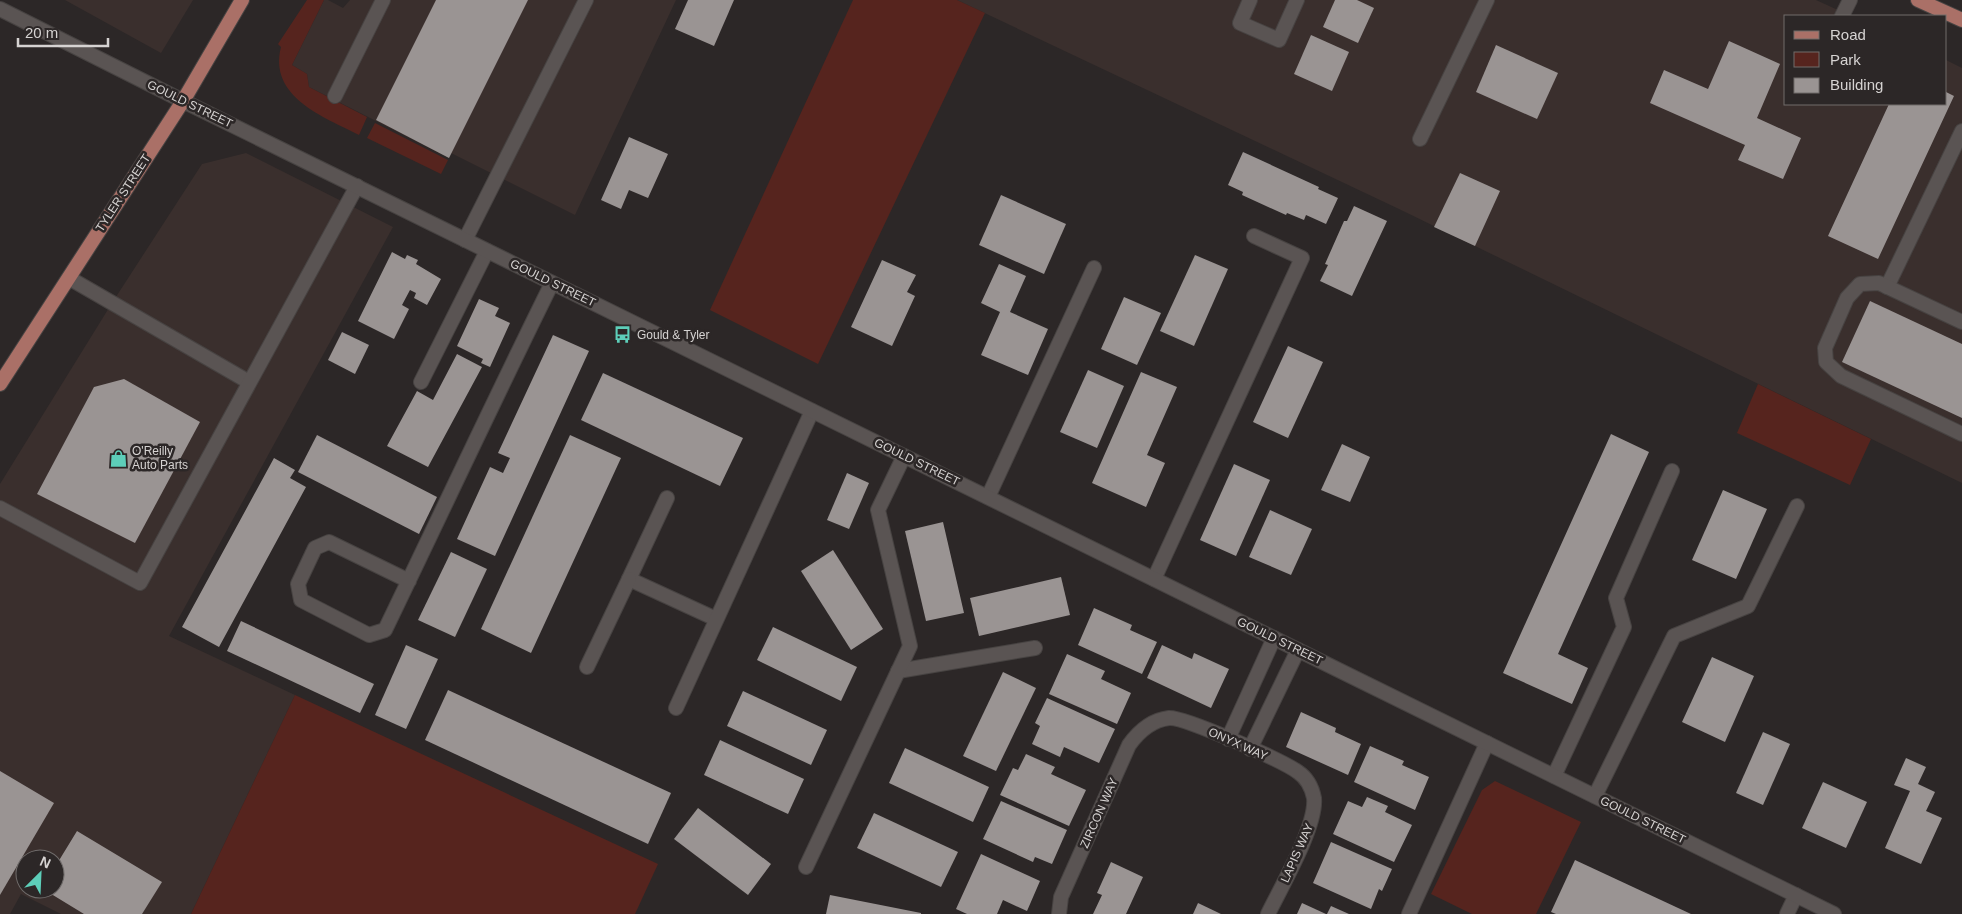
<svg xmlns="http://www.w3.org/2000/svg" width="1962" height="914" viewBox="0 0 1962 914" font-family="Helvetica,sans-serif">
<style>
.built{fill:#3a2f2d;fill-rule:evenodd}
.green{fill:#56241e}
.building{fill:#9a9493}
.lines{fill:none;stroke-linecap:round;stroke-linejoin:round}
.service-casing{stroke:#474342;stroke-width:16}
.minor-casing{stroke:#474342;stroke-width:16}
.primary-casing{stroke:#474342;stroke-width:16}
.service{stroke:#5a5453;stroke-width:14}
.minor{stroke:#5a5453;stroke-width:14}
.primary{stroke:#aa7067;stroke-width:14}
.labels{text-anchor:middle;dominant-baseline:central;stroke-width:5;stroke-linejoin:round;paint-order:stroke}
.street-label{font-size:12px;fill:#d6d3d2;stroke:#2c2727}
.poi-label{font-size:12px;fill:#d6d3d2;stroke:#2c2727;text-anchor:start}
</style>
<rect width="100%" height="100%" fill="#2c2727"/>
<g class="built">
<polygon points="65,0 193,0 161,53"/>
<polygon points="324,0 328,0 343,8 350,0 676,0 575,215 451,153 449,158 309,87 307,74 292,65"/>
<polygon points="957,0 1816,0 1851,16 1786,16 1786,104 1946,104 1946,60 1962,68 1962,483 1399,209"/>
<path d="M 246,153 L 393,227 L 169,636 L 295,695 L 191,914 L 61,914 L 21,894 L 10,914 L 0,914 L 0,484 L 112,303 L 202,164 ZM 25,859 L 55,859 L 55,889 L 25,889 Z"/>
</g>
<g class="green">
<path d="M 307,0 L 324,0 L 292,65 L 307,74 L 309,87 L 367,117 L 359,135 C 324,117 268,97 281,47 L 278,44 Z"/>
<polygon points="853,0 957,0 985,13 818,364 710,310"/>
<polygon points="375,123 448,160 441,174 367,138"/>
<polygon points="1758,384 1871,439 1850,485 1737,433"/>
<polygon points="295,695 658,864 635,914 191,914"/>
<polygon points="1495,781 1581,822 1536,914 1472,914 1431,894 1482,790"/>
</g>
<g class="building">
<polygon points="436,0 528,0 449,158 376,120"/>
<polygon points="688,0 734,0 714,46 675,29"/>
<polygon points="1335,0 1357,0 1374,8 1358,43 1323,27"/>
<polygon points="1311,35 1349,52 1332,91 1294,74"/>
<polygon points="1729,41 1780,64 1757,118 1801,138 1783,179 1738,160 1745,145 1650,103 1664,70 1708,89"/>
<polygon points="1496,45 1558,73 1537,119 1476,92"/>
<polygon points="1946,92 1954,96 1878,259 1828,236 1889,104 1946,104"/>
<polygon points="629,137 668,154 648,198 629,190 621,209 601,200"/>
<polygon points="1243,152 1319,187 1318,189 1338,198 1326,224 1306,215 1304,220 1287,213 1286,215 1242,195 1243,192 1228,185"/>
<polygon points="1460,173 1500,191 1475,246 1434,227"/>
<polygon points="1001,195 1066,224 1044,274 979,245"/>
<polygon points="1354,206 1387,221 1352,296 1320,281 1328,265 1325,264 1344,221 1347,221"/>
<polygon points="392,252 405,259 407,255 418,260 416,264 441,279 427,305 414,298 416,293 410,290 402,305 409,309 394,339 358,321"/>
<polygon points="1195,255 1228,269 1194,346 1160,331"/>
<polygon points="882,260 916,275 907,292 915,296 892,346 851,327"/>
<polygon points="999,264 1026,276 1010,312 1048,329 1028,375 981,355 1000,312 981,303"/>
<polygon points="1124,297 1161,313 1137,365 1101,349"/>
<polygon points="479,299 499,308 495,316 510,323 490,367 481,363 483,359 457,346"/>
<polygon points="1870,301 1962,344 1962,418 1842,362"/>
<polygon points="342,332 369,345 355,374 328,360"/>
<polygon points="553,335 589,351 495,556 457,539 490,467 503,473 510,458 498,453"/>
<polygon points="1288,346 1323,362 1288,438 1253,422"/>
<polygon points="457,354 482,367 428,467 387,446 417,391 433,400"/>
<polygon points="1088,370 1124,386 1097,448 1060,432"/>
<polygon points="1141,372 1177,387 1147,455 1165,463 1146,507 1092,483"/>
<polygon points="603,373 743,438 720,486 581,420"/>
<polygon points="124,379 200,422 135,543 37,494 94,387"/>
<polygon points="1611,434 1649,452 1558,654 1588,668 1572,704 1503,673"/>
<polygon points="317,435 437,497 419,534 298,472"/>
<polygon points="570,435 621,458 531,653 481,629"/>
<polygon points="1342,444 1370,457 1350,502 1321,490"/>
<polygon points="274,458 295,470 290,478 306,487 219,647 182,627"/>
<polygon points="1234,464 1270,480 1236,556 1200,540"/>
<polygon points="847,473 869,483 849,529 827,520"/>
<polygon points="1723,490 1767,509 1736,579 1692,560"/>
<polygon points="1270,510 1312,529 1291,575 1249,557"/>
<polygon points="943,522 964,613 926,621 905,531"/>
<polygon points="833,550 883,629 851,650 801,571"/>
<polygon points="451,552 487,569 455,637 418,620"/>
<polygon points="1061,577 1070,615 979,636 970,598"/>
<polygon points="1094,608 1132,625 1130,630 1157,642 1142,674 1078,645"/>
<polygon points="241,621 374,684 360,713 227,651"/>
<polygon points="773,627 857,667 841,701 757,660"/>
<polygon points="406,645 438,659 406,729 375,715"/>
<polygon points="1162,645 1192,659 1194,653 1229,669 1211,708 1147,678"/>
<polygon points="1067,654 1105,671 1101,679 1131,693 1117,724 1049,694"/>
<polygon points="1712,657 1754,676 1725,742 1682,722"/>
<polygon points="1003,672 1036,688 996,771 963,756"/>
<polygon points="448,690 671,793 648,844 425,740"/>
<polygon points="743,691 827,730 811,765 727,726"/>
<polygon points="1047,698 1115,729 1099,763 1064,747 1060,757 1032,744 1040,726 1035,723"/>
<polygon points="1301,712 1336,728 1335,732 1361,744 1348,775 1286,747"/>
<polygon points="1763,732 1790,744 1763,805 1736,793"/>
<polygon points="720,740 804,779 788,814 704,775"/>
<polygon points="1370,746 1404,761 1402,765 1429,777 1415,810 1354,782"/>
<polygon points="905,748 989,787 973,822 889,783"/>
<polygon points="1026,754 1055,767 1051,774 1086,790 1069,826 1000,795 1013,768 1018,770"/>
<polygon points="1906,758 1926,767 1918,784 1935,792 1926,811 1942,818 1921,864 1885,848 1910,791 1894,785"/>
<polygon points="0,771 54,803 0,895"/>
<polygon points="1823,782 1867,802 1846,848 1802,828"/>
<polygon points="1367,797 1388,806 1385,812 1412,825 1394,862 1333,834 1348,801 1362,807"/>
<polygon points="1001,801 1067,830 1052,864 1035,857 1033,862 983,839"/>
<polygon points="698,808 771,864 748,895 674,839"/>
<polygon points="874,813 958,852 941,887 857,848"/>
<polygon points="77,831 162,882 142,914 84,914 43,889 55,889 55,867"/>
<polygon points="1331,842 1392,869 1382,891 1379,889 1371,909 1313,883"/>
<polygon points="981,854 1040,881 1027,911 1003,900 997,914 967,914 956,909"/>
<polygon points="1575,860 1691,914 1556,914 1551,912"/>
<polygon points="1111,862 1143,877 1126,914 1093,914 1102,895 1097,893"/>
<polygon points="830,895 921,913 921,914 826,914"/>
<polygon points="1198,903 1221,914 1193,914"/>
<polygon points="1302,903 1326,914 1297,914"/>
<polygon points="1331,906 1349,914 1327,914"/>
</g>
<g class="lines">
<defs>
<g id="service">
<polyline points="1250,0 1240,23 1279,40 1297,0"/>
<polyline points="1842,16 1850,0"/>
<polyline points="335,96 383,0"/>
<polyline points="1420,139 1487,0"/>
<polyline points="465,240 586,0"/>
<polyline points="69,278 249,382"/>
<polyline points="1887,287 1962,131"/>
<polyline points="1962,322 1879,283 1860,284 1847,298 1825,348 1826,362 1841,376 1962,434"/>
<polyline points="421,382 487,251"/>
<polyline points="988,497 1094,268"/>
<polyline points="667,498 629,579 716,619"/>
<polyline points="0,508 140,583 357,186"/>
<polyline points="1154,579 1302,258 1254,236"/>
<path d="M 409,581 L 329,542 L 315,548 L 298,584 L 301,600 L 369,635 L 385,630 C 441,514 495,398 552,283"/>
<polyline points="587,667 629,579"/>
<polyline points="898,671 1035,648"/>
<polyline points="676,708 812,411"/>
<polyline points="1554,776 1624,627 1616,598 1672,471"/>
<polyline points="1595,796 1674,636 1748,606 1797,506"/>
<polyline points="806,867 910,646 878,510 904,456"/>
<polyline points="1409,914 1487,743"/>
<polyline points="1787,914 1796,895"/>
</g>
<g id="minor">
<polyline points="0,9 183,101 1834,914"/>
<polyline points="1228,739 1274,638"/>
<polyline points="1250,749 1298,650"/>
<path d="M 1059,914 L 1061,897 L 1129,745 C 1139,731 1152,720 1169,718 C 1185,717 1283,761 1298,772 C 1307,778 1312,788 1314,798 C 1317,826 1281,887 1268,914"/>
</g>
<g id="primary">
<polyline points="1918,0 1962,20"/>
<polyline points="0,384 183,101 242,0"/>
</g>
</defs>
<use href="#service" class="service-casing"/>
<use href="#minor" class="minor-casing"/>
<use href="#primary" class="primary-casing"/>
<use href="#service" class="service"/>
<use href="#minor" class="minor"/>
<use href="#primary" class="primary"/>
</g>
<defs>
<symbol id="bus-bare" viewBox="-9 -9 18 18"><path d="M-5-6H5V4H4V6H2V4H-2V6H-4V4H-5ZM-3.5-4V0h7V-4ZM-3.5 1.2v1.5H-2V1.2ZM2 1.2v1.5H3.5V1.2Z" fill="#5dceb9" stroke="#2c2727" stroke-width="2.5" paint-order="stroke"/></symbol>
<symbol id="shop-bare" viewBox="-9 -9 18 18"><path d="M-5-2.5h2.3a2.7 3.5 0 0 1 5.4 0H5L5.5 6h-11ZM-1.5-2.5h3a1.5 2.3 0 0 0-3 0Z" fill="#5dceb9" stroke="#2c2727" stroke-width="2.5" paint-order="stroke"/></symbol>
</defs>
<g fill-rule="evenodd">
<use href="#bus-bare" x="610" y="322" width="25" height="25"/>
<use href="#shop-bare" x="106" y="446" width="25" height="25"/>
</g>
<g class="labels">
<g class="street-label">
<text transform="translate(190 104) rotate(26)">GOULD STREET</text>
<text transform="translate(123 193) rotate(-57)">TYLER STREET</text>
<text transform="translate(553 283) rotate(26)">GOULD STREET</text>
<text transform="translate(917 462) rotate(26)">GOULD STREET</text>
<text transform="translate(1280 641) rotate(26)">GOULD STREET</text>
<text transform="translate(1238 744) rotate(24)">ONYX WAY</text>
<text transform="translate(1099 813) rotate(-66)">ZIRCON WAY</text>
<text transform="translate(1643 820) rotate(26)">GOULD STREET</text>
<text transform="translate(1297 853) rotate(-66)">LAPIS WAY</text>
</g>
<g class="poi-label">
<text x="637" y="335">Gould &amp; Tyler</text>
<text x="132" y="451">O'Reilly<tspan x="132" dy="14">Auto Parts</tspan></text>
</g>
</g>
<rect x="1784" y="15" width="162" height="90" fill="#2c2727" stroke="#706c6b"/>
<rect x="1794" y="31" width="25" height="8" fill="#aa7067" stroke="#706c6b"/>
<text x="1830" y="40" font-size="15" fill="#d6d3d2">Road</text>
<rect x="1794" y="52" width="25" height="15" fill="#56241e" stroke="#706c6b"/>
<text x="1830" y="65" font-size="15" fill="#d6d3d2">Park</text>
<rect x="1794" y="78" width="25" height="15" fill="#9a9493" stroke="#706c6b"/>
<text x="1830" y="90" font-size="15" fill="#d6d3d2">Building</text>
<g transform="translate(40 874) rotate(24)"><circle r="24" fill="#2c2727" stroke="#706c6b"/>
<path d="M0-4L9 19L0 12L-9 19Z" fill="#5dceb9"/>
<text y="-8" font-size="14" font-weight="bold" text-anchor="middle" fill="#d6d3d2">N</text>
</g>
<path d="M18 38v8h90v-8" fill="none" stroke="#d6d3d2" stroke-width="2.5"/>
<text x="25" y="38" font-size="15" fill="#d6d3d2" stroke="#2c2727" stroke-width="4" paint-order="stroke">20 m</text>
</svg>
